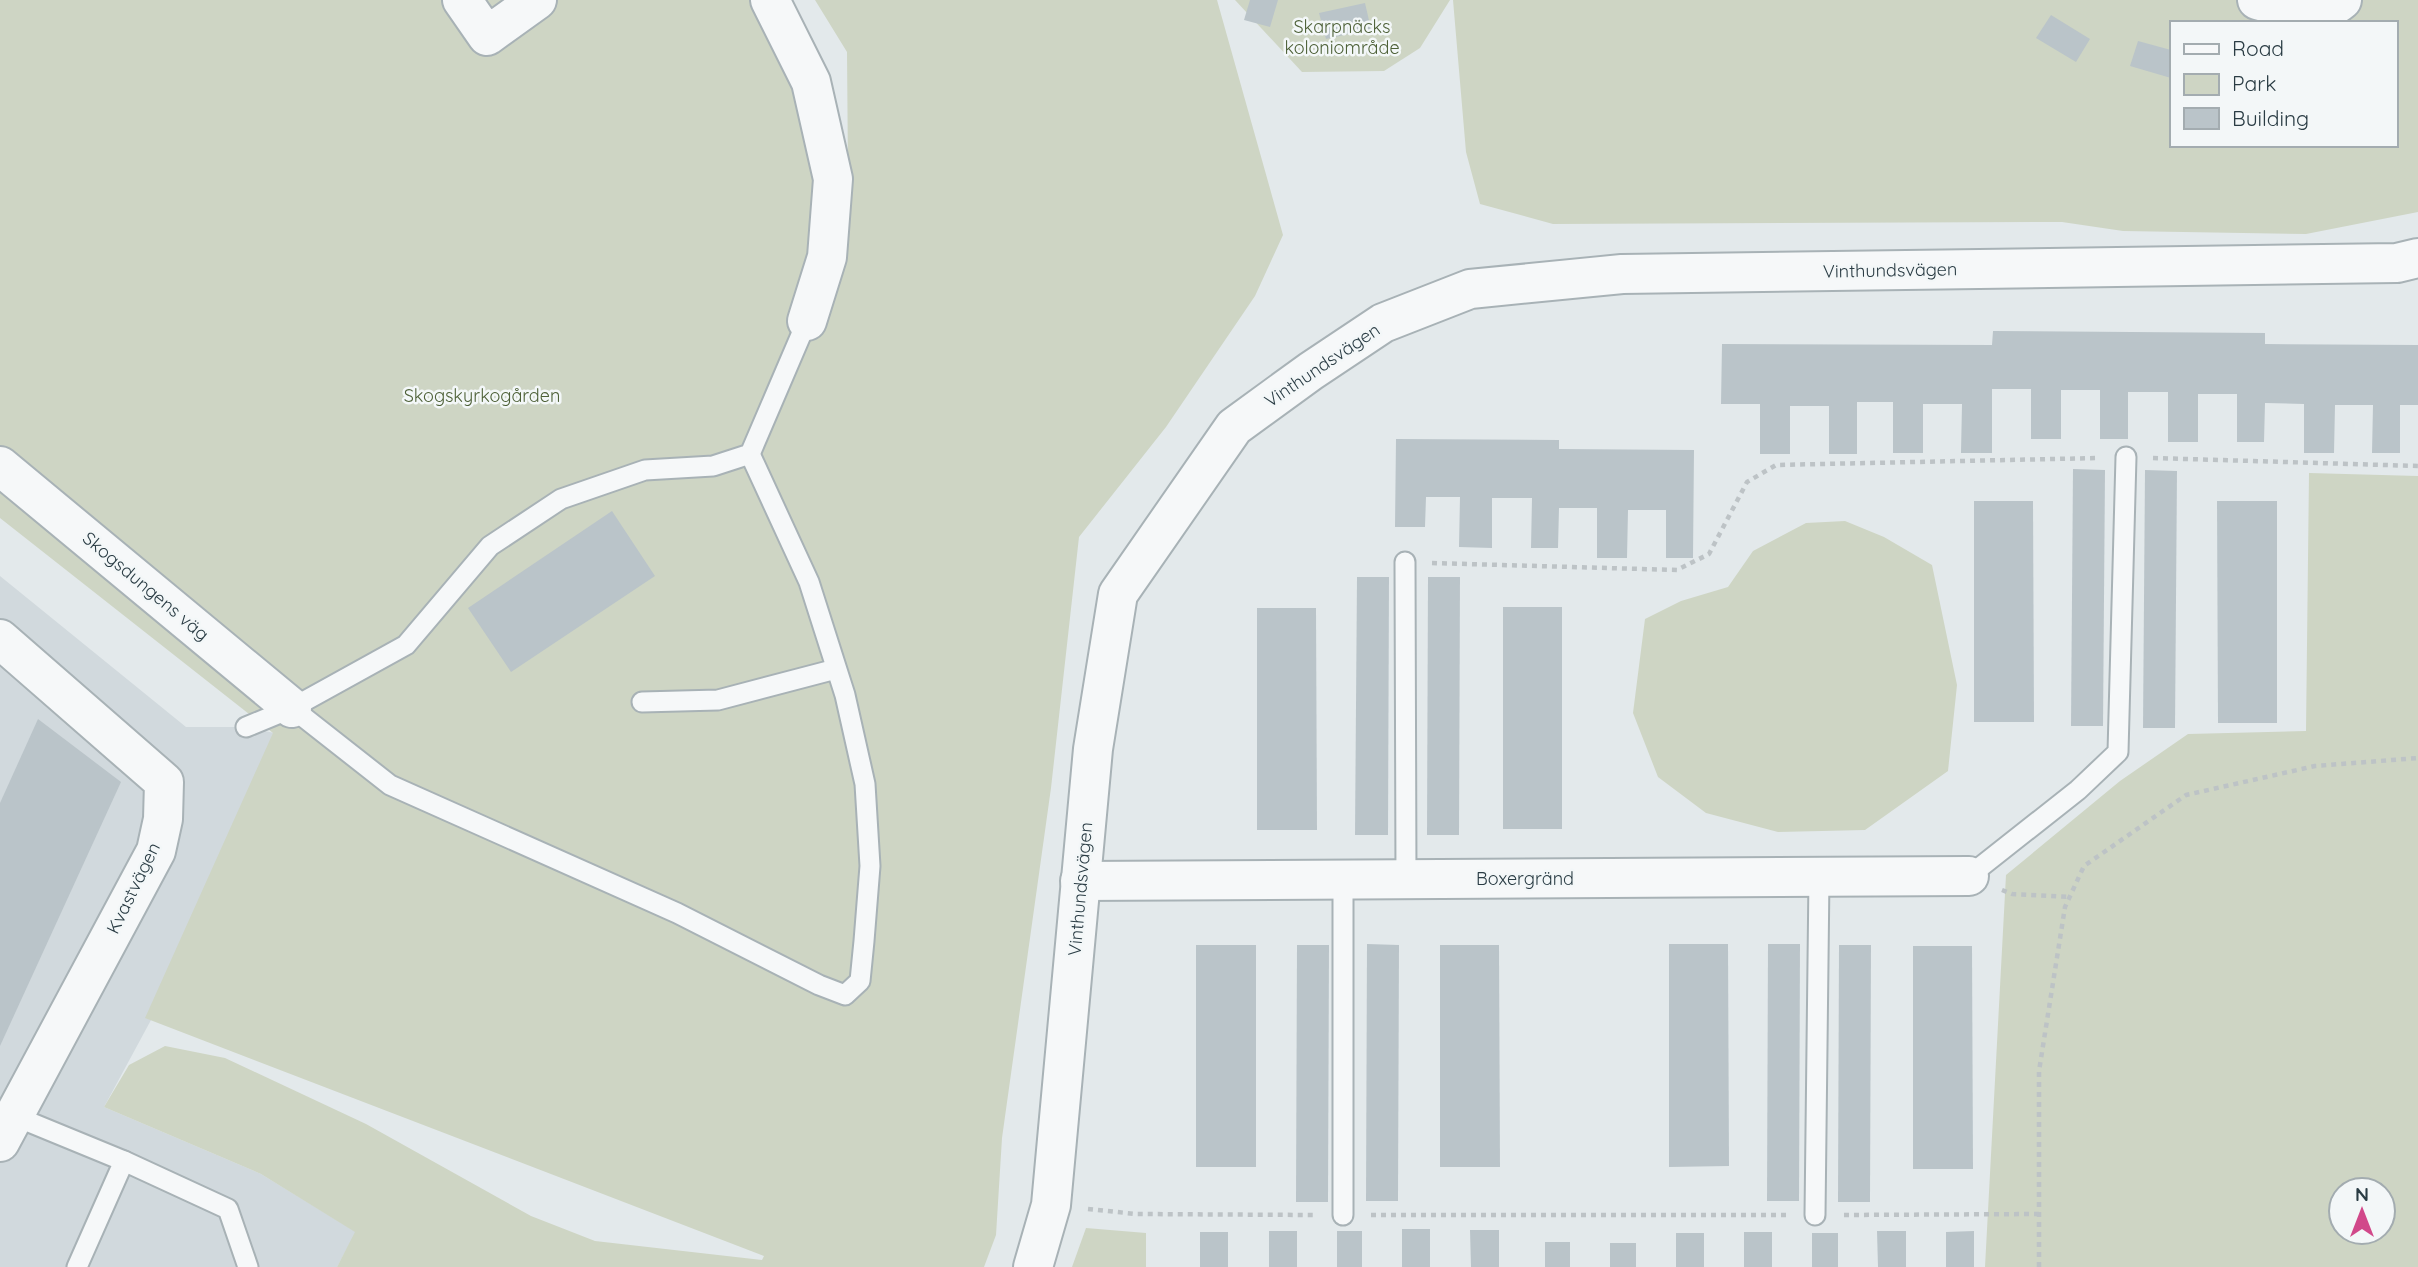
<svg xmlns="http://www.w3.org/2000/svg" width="2418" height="1267" viewBox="0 0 2418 1267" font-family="Quicksand,sans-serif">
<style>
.built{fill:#d1d9dd}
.green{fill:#ced5c4;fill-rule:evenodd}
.building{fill:#bac4c9}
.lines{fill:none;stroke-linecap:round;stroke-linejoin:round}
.lane-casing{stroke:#a8b2b6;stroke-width:23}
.street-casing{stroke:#a8b2b6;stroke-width:42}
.path{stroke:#bdc3c6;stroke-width:4.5;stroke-dasharray:5 5;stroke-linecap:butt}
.lane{stroke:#f6f8f9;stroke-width:19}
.street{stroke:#f6f8f9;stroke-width:38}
.labels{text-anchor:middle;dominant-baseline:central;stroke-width:5;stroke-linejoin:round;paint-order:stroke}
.park-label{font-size:18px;fill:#4d6037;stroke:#f3f7f8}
.street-label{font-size:18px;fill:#2a3c44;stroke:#f3f7f8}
</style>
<rect width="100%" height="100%" fill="#e3e9eb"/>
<polygon class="built" points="0,576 186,727 246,727 274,733 151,1020 104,1107 261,1174 356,1232 337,1267 0,1267"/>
<g class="green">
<polygon points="0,0 760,0 848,174 847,52 815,0 1217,0 1283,235 1255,296 1166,427 1079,537 1051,788 1002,1138 996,1235 984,1267 337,1267 355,1232 261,1174 104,1107 129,1065 165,1046 225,1058 366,1124 531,1216 595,1241 762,1260 764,1256 145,1018 273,733 0,518"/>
<polygon points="1235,0 1450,0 1420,48 1384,71 1302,72"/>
<path d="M 1453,0 L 2418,0 L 2418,212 L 2306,234 L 2123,231 L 2062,222 L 1553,224 L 1480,204 L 1466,152 ZM 2171,23 L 2395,23 L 2395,145 L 2171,145 Z"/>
<path d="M 2309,473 L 2418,476 L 2418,1267 L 1985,1267 L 2006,875 L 2120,781 L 2188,734 L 2306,731 ZM 2341,1190 L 2383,1190 L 2383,1232 L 2341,1232 Z"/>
<polygon points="1845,521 1884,537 1932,565 1957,685 1948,771 1865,830 1778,832 1706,813 1658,777 1633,713 1645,619 1681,601 1728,587 1753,551 1806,523"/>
<polygon points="1086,1228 1146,1233 1146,1267 1072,1267"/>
</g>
<g class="building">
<polygon points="1250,0 1278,0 1270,27 1244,20"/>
<polygon points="1365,3 1371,29 1326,39 1319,13"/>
<polygon points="2051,15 2090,39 2076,62 2036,38"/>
<polygon points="2138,41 2171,50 2171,78 2130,66"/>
<polygon points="1993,331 2265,333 2265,344 2418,345 2418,405 2400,405 2400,453 2372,453 2373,405 2335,405 2334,453 2304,453 2304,404 2265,403 2264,442 2237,442 2237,394 2198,394 2198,442 2168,442 2168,392 2128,392 2128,439 2100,439 2100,390 2061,390 2061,439 2031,439 2031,389 1992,389 1992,453 1961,453 1962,404 1923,404 1923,453 1893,453 1893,402 1857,402 1857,454 1829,454 1829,406 1790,406 1790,454 1760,454 1760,404 1721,404 1722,344 1992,345"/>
<polygon points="1396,439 1559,440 1559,449 1694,450 1693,558 1666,558 1666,510 1628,510 1627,558 1597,558 1597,508 1559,508 1558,548 1531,548 1532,498 1492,498 1492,548 1459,547 1460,497 1426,497 1425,527 1395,527"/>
<polygon points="2073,469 2105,470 2103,726 2071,726"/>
<polygon points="2145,470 2177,471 2175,728 2143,728"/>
<polygon points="1974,501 2033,501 2034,722 1974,722"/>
<polygon points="2217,501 2277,501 2277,723 2218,723"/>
<polygon points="612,511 655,576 511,672 468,608"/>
<polygon points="1357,577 1389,577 1388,835 1355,835"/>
<polygon points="1428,577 1460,577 1459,835 1427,835"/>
<rect x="1503" y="607" width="59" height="222"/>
<polygon points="1257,608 1316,608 1317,830 1257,830"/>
<polygon points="38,719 121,782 0,1046 0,803"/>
<polygon points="1367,944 1399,945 1398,1201 1366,1201"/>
<polygon points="1669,944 1728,944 1729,1166 1669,1167"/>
<polygon points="1768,944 1800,944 1799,1201 1767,1201"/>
<rect x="1196" y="945" width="60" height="222"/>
<polygon points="1297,945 1329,945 1328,1202 1296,1202"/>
<polygon points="1440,945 1499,945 1500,1167 1440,1167"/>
<polygon points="1839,945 1871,945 1870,1202 1838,1202"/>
<polygon points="1913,946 1972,946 1973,1169 1913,1169"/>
<rect x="1402" y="1229" width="28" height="38"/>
<polygon points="1470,1230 1499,1230 1499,1267 1471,1267"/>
<rect x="1269" y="1231" width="28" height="36"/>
<rect x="1337" y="1231" width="25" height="36"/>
<polygon points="1877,1231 1906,1231 1906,1267 1878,1267"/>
<polygon points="1974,1231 1974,1267 1946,1267 1946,1232"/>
<rect x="1200" y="1232" width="28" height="35"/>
<rect x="1744" y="1232" width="28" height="35"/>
<rect x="1676" y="1233" width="28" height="34"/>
<rect x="1812" y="1233" width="26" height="34"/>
<rect x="1545" y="1242" width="25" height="25"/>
<rect x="1610" y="1243" width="26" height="24"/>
</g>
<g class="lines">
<defs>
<g id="lane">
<polyline points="1405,562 1406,879"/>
<polyline points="642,702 718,700 836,669"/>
<polyline points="292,708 390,785 677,913 819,985 845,995 860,981 864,941 870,866 865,784 845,695 809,582 750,454"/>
<polyline points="246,727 292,708 406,645 490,546 561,499 645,470 713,466 750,454 807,321"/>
<polyline points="1969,876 2078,790 2118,752 2126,457"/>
<polyline points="1343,880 1343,1215"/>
<polyline points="12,1115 124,1161 77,1267"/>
<polyline points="124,1161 228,1209 248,1267"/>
<polyline points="1815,1215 1819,877"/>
</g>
<g id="street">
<polyline points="462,0 487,36 537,0"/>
<polyline points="770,0 811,82 833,179 827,257 807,321"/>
<path d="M 2257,0 C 2288,9 2315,23 2342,0"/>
<polyline points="0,466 292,708"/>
<polyline points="0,639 164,782 163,819 156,851 0,1142"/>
<polyline points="1080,881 1969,876"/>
<polyline points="1033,1267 1051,1205 1093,749 1118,594 1234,427 1311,371 1383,323 1470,289 1622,274 2397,263 2418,258"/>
</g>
</defs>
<use href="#lane" class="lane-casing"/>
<use href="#street" class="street-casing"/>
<g class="path">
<polyline points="2153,458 2418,466"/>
<polyline points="1432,563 1677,570 1709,554 1747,482 1776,465 2099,458"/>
<polyline points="2002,890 2012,894 2069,897"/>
<polyline points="1088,1209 1136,1214 1314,1215"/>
<polyline points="1371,1215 1786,1215"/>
<polyline points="1844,1215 2039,1214"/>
<polyline points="2039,1267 2039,1071 2065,907 2084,866 2186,795 2315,766 2418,758"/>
</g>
<use href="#lane" class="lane"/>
<use href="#street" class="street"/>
</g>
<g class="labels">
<g class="park-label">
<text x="1342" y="26">Skarpnäcks<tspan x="1342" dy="21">koloniområde</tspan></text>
<text x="482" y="395">Skogskyrkogården</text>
</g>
<g class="street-label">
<text transform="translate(1890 270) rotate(-1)">Vinthundsvägen</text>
<text transform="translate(1322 365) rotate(-34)">Vinthundsvägen</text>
<text transform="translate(146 586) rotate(40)">Skogsdungens väg</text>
<text x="1525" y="878">Boxergränd</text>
<text transform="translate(133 888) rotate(-64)">Kvastvägen</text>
<text transform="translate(1080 889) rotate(-85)">Vinthundsvägen</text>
</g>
</g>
<rect x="2170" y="21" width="228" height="126" fill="#f3f7f8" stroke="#a3acb0" stroke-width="2"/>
<rect x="2184" y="44" width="35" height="10" fill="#f6f8f9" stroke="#a3acb0" stroke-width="2"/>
<text x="2232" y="56" font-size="21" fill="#2a3c44">Road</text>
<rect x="2184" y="74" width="35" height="21" fill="#ced5c4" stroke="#a3acb0" stroke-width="2"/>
<text x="2232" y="91" font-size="21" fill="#2a3c44">Park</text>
<rect x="2184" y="108" width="35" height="21" fill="#bac4c9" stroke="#a3acb0" stroke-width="2"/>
<text x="2232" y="126" font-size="21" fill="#2a3c44">Building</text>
<g transform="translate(2362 1211)"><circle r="33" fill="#f3f7f8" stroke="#a3acb0" stroke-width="2"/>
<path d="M0-5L12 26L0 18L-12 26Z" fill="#d1488a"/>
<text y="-10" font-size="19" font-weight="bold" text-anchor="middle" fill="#2a3c44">N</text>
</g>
</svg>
